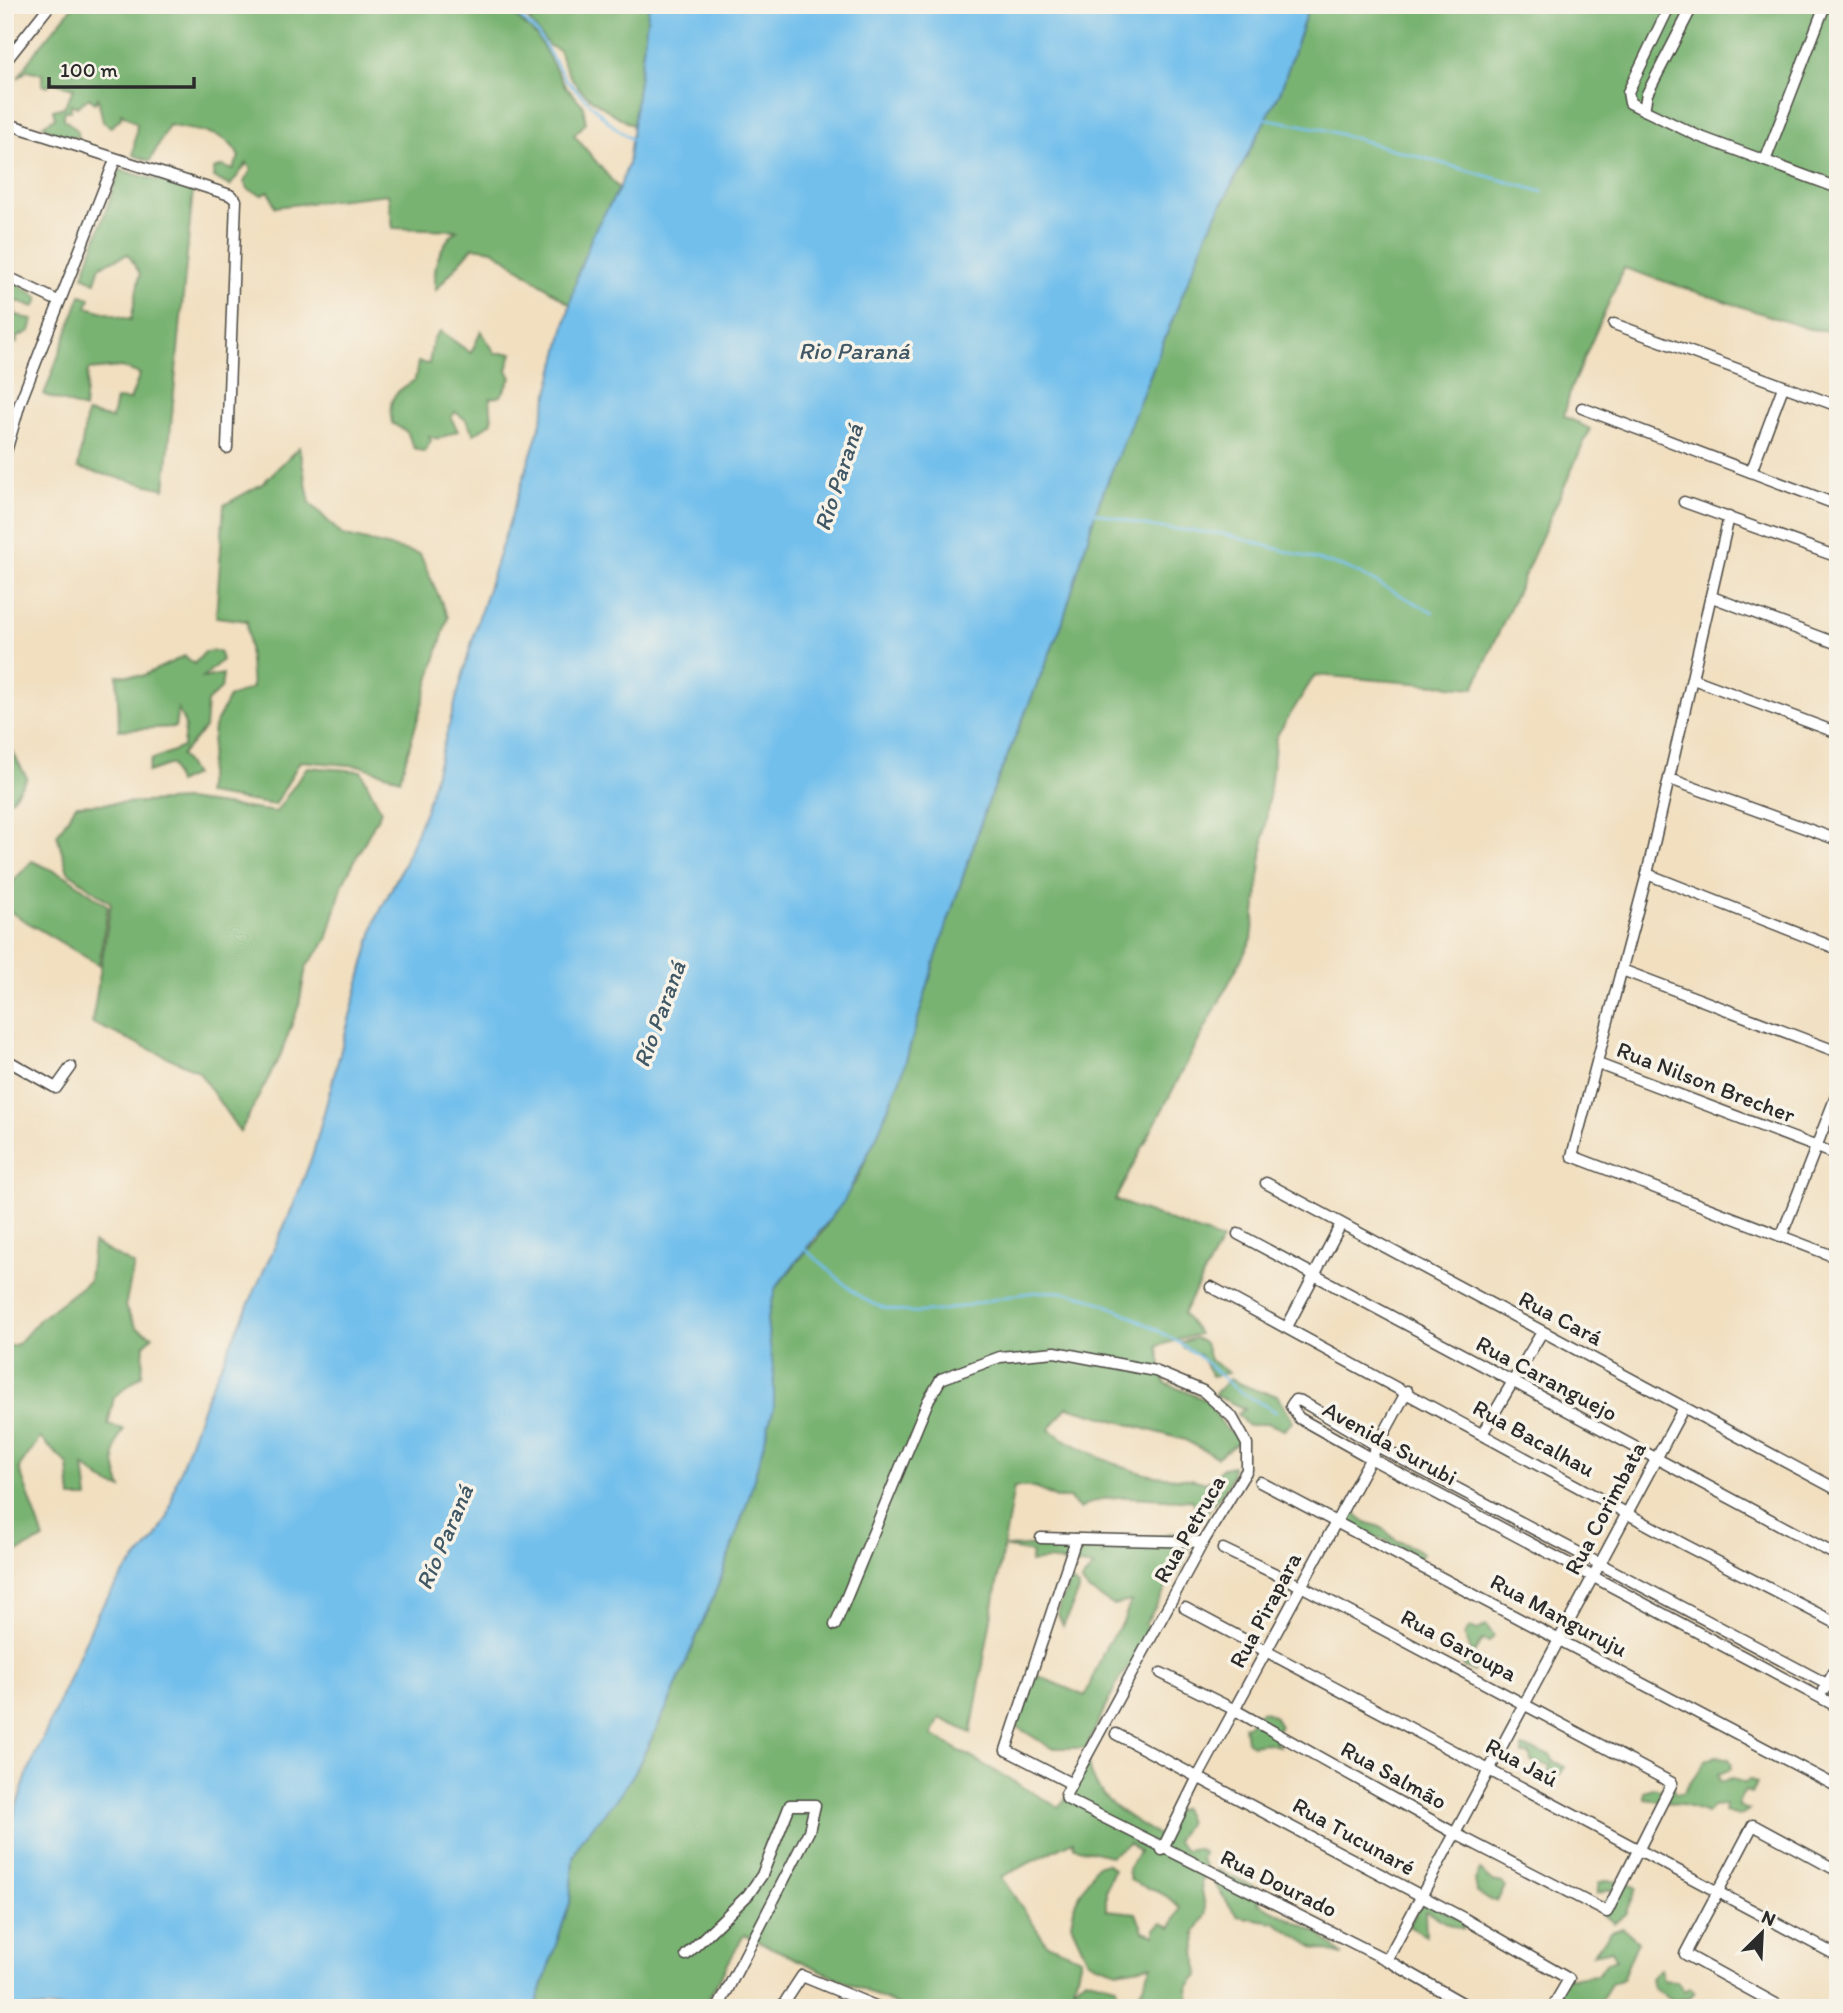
<svg xmlns="http://www.w3.org/2000/svg" width="1843" height="2013" viewBox="0 0 1843 2013" font-family="Itim,sans-serif">
<style>
.forest{fill:#79b372;stroke:#526f4e;stroke-width:2}
.water{fill:#72bfec;stroke:#4e758c;stroke-width:2}
.lines{fill:none;stroke-linecap:round;stroke-linejoin:round}
.stream{stroke:#72bfec;stroke-width:2.5}
.minor-casing{stroke:#494641;stroke-width:13}
.minor{stroke:#fff;stroke-width:10}
.labels{text-anchor:middle;dominant-baseline:central;stroke-width:7;stroke-linejoin:round;paint-order:stroke}
.street-label{font-size:23px;fill:#2b2b2b;stroke:#f7f3e8}
.water-label{font-size:24px;font-style:italic;fill:#405765;stroke:#f7f3e8}
</style>
<rect width="100%" height="100%" fill="#f7f3e8"/>
<filter id="ink" filterUnits="userSpaceOnUse"><feTurbulence type="fractalNoise" baseFrequency=".0143" numOctaves="2"/><feDisplacementMap in="SourceGraphic" scale="14" xChannelSelector="R" yChannelSelector="G"/><feConvolveMatrix kernelMatrix="1 2 1 2 8 2 1 2 1" color-interpolation-filters="sRGB"/></filter>
<filter id="wash" filterUnits="userSpaceOnUse"><feTurbulence type="fractalNoise" baseFrequency=".00686" numOctaves="4" result="noise"/><feDisplacementMap in="SourceGraphic" scale="28" xChannelSelector="R" yChannelSelector="G"/><feGaussianBlur stdDeviation="1.57" result="paint"/><feColorMatrix in="noise" values="0 0 0 0 0 0 0 0 0 0 0 0 0 0 0 0 0 1.4 0 .05"/><feComposite in="paint" operator="in"/></filter>
<g filter="url(#wash)">
<rect width="100%" height="100%" fill="#f1dfc0"/>
<g class="forest">
<path d="M 74,5 L 512,5 L 510,11 L 537,36 L 565,86 L 583,105 L 586,123 L 574,135 L 619,189 C 595,226 581,263 571,305 L 493,250 L 473,247 L 436,290 C 431,269 440,244 457,230 L 393,228 L 388,194 L 275,207 L 269,191 L 262,195 L 249,190 L 244,182 L 251,170 L 247,163 L 230,186 L 213,177 L 214,169 L 223,166 L 233,170 L 239,157 C 226,128 197,133 169,125 L 150,161 L 133,155 L 137,124 L 121,113 L 121,118 L 111,127 L 103,122 L 98,98 L 95,103 L 89,98 L 77,107 L 71,104 L 71,111 L 64,111 L 64,119 L 78,131 L 78,137 L 68,137 L 67,141 L 52,135 L 53,132 L 43,125 L 55,118 L 53,110 L 64,107 L 74,88 L 51,82 L 48,86 L 42,85 L 42,74 L 28,70 L 18,78 L 35,52 Z"/>
<path d="M 517,5 L 649,5 L 633,126 C 596,102 571,94 559,50 L 549,46 Z"/>
<path d="M 1309,5 L 1838,5 L 1838,320 L 1832,331 L 1809,329 L 1624,268 L 1571,388 L 1564,416 L 1590,429 L 1474,688 L 1315,675 L 1276,737 L 1252,939 L 1115,1200 L 1222,1240 L 1183,1314 L 1199,1334 L 1157,1346 L 1165,1383 L 1206,1400 L 1226,1429 L 1243,1439 L 1217,1457 L 1185,1440 L 1067,1407 L 1049,1430 C 1079,1448 1122,1470 1156,1476 C 1174,1479 1189,1476 1206,1483 L 1223,1468 L 1233,1466 C 1231,1494 1214,1495 1203,1519 L 1192,1500 C 1158,1502 1109,1487 1080,1509 L 1069,1498 L 1056,1498 L 1034,1487 L 1014,1487 L 971,1733 L 940,1718 L 932,1735 L 1058,1807 L 1069,1795 L 1088,1762 C 1098,1804 1123,1813 1158,1835 L 1170,1823 L 1173,1812 L 1182,1808 L 1188,1822 L 1176,1841 L 1185,1850 L 1196,1848 L 1203,1852 L 1201,1860 L 1205,1866 L 1201,1884 L 1206,1913 L 1195,1932 L 1198,1976 L 1188,1987 L 1191,2008 L 1169,2008 L 1140,1992 L 1152,1965 L 1117,1971 L 1088,1961 L 1071,1924 L 1075,1903 L 1096,1866 L 1106,1863 L 1114,1869 L 1106,1889 L 1106,1910 L 1136,1913 L 1143,1931 L 1155,1935 L 1155,1929 L 1162,1923 L 1171,1928 L 1180,1908 C 1166,1891 1148,1890 1130,1880 L 1128,1869 L 1139,1852 L 1129,1843 L 1110,1856 L 1074,1847 L 1073,1841 L 1001,1877 L 1047,1944 L 1081,1958 L 1074,1988 L 1085,1978 L 1116,1986 L 1121,2008 L 1097,2008 L 1097,2004 L 1073,1989 L 1068,2008 L 903,2008 L 744,1935 L 703,2008 L 535,2008 L 570,1902 L 573,1858 L 581,1840 L 635,1772 L 669,1703 L 721,1578 L 748,1500 L 769,1344 L 767,1321 L 776,1287 L 818,1238 L 858,1178 L 902,1074 L 936,957 L 987,805 L 1062,624 L 1096,510 L 1208,231 L 1281,90 Z"/>
<polygon points="120,170 193,190 165,489 78,468 87,413 112,419 116,399 130,400 140,374 121,367 88,370 84,409 44,395 81,295 90,298 87,307 131,320 140,274 128,254 100,266 95,282 83,276"/>
<polygon points="17,283 38,297 38,302 34,307 18,301 14,306 16,315 33,320 30,331 16,338 17,342 12,345 8,340 5,341 5,284 9,287"/>
<path d="M 440,331 L 471,353 L 481,331 L 495,353 L 512,353 L 507,370 L 511,378 L 501,396 L 490,398 L 492,422 L 474,434 L 466,420 L 455,412 L 451,418 L 458,431 L 438,439 L 429,436 L 431,441 L 424,452 L 414,448 L 407,432 L 392,423 C 387,396 395,393 415,380 L 418,362 L 429,364 L 433,339 Z"/>
<polygon points="299,447 310,503 342,535 420,554 448,617 400,779 361,766 300,761 275,805 206,794 214,727 229,697 252,688 247,621 216,617 224,505 262,484"/>
<polygon points="219,651 222,660 202,678 223,674 221,689 207,702 205,728 181,755 194,775 177,783 171,764 148,772 151,760 183,747 185,725 178,709 175,727 119,730 117,675 142,676 185,656 194,664 205,652"/>
<polygon points="5,701 12,703 7,742 27,778 12,799 5,802"/>
<polygon points="307,767 361,771 381,811 343,883 327,940 306,967 299,1005 281,1054 240,1132 198,1071 92,1023 111,903 68,872 57,835 76,805 186,800 276,812"/>
<polygon points="32,861 66,876 108,906 99,965 5,909 5,890"/>
<path d="M 93,1243 L 134,1265 L 125,1307 L 137,1328 L 153,1336 L 144,1345 L 142,1375 L 114,1397 L 108,1425 L 124,1429 C 111,1445 114,1468 122,1488 L 109,1485 L 84,1466 L 88,1498 L 71,1498 L 68,1465 L 40,1438 L 19,1468 L 44,1539 L 5,1558 L 5,1347 L 18,1344 L 40,1319 L 89,1281 Z"/>
<polygon points="1195,1338 1205,1343 1210,1360 1229,1373 1212,1376 1200,1355 1184,1348 1180,1343"/>
<polygon points="1229,1379 1258,1391 1277,1395 1293,1421 1284,1430 1268,1423 1248,1426 1237,1414 1245,1409 1214,1395"/>
<path d="M 1365,1475 L 1365,1482 L 1353,1503 C 1354,1522 1365,1521 1380,1527 C 1387,1530 1391,1538 1398,1541 C 1408,1546 1414,1545 1423,1554 L 1418,1560 L 1392,1548 L 1388,1541 L 1373,1538 L 1349,1521 L 1349,1509 Z"/>
<polygon points="1170,1533 1194,1537 1181,1569 1168,1585 1146,1623 1147,1638 1142,1650 1119,1679 1086,1748 1051,1748 1016,1726 1034,1674 1085,1696 1107,1644 1123,1622 1131,1601 1113,1605 1088,1590 1081,1581 1094,1567 1048,1560 1030,1562 1032,1553 1005,1547 1088,1543 1102,1547 1103,1555 1112,1542 1158,1537"/>
<polygon points="1070,1581 1079,1587 1079,1591 1063,1626 1057,1612"/>
<polygon points="1486,1625 1494,1636 1489,1642 1482,1640 1470,1660 1477,1666 1474,1672 1463,1667 1462,1660 1471,1650 1464,1635 1470,1627 1478,1630"/>
<polygon points="1263,1711 1275,1717 1280,1726 1272,1734 1279,1746 1266,1743 1253,1745 1246,1741 1244,1726 1250,1724 1256,1714"/>
<polygon points="1522,1747 1551,1755 1553,1761 1565,1767 1560,1774 1552,1775 1548,1771 1551,1766 1531,1762 1530,1754 1522,1754"/>
<path d="M 1716,1756 L 1729,1759 L 1732,1764 L 1730,1770 L 1718,1774 L 1720,1782 L 1733,1779 L 1745,1783 L 1749,1779 L 1757,1783 L 1751,1793 L 1745,1791 L 1738,1802 L 1740,1807 L 1749,1810 L 1739,1816 L 1725,1812 L 1726,1805 L 1713,1806 L 1706,1813 C 1689,1805 1663,1801 1644,1799 L 1644,1791 L 1653,1788 L 1663,1791 L 1672,1785 L 1676,1793 L 1683,1793 L 1706,1761 Z"/>
<polygon points="1217,1870 1264,1892 1258,1903 1318,1933 1343,1955 1315,1948 1274,1922 1237,1916 1214,1883"/>
<polygon points="1480,1870 1492,1881 1502,1883 1505,1887 1497,1901 1489,1900 1477,1892 1475,1880"/>
<polygon points="1605,1881 1627,1882 1637,1888 1626,1914 1614,1923 1604,1915 1603,1903 1613,1894 1612,1889 1597,1894 1599,1883"/>
<path d="M 1429,1904 L 1463,1920 L 1464,1929 C 1447,1926 1440,1917 1425,1911 L 1426,1936 L 1409,1926 L 1418,1908 Z"/>
<polygon points="1623,1928 1638,1941 1622,1979 1611,1984 1596,2008 1560,2008 1562,1978 1598,1975 1607,1962 1617,1959 1612,1950 1593,1954 1611,1932"/>
<polygon points="1660,1969 1663,1980 1677,1981 1684,1991 1690,1987 1695,1992 1690,1997 1672,2001 1653,1988 1651,1978"/>
</g>
<polygon class="water" points="649,5 1309,5 1281,90 1208,231 1096,510 1062,624 987,805 936,957 902,1074 876,1138 844,1201 776,1287 767,1321 774,1375 774,1407 748,1500 721,1578 669,1703 635,1772 619,1796 581,1840 573,1858 570,1902 535,2008 5,2008 5,1841 28,1772 98,1612 125,1572 156,1538 168,1516 176,1482 205,1400 291,1211 313,1154 376,919 404,864 426,808 478,620 540,426 578,273 594,231 619,189 628,164"/>
<g class="lines">
<g class="stream">
<polyline points="514,5 513,10 538,34 566,80 611,124 632,140"/>
<polyline points="1263,118 1322,129 1543,192"/>
<polyline points="1094,512 1152,527 1224,534 1350,569 1433,612"/>
<path d="M 804,1249 C 832,1268 851,1299 885,1308 C 952,1327 1019,1275 1085,1297 C 1115,1306 1169,1335 1194,1353 C 1209,1363 1220,1377 1235,1388 C 1248,1397 1263,1404 1276,1412"/>
</g>
</g>
</g>
<g filter="url(#ink)">
<g class="lines">
<defs>
<g id="minor">
<polyline points="1670,5 1628,92 1630,103 1644,110 1647,94 1693,5"/>
<polyline points="5,62 50,5"/>
<polyline points="1644,110 1698,136 1838,188"/>
<polyline points="5,123 230,195 236,200 227,448"/>
<polyline points="1765,161 1825,5"/>
<polyline points="12,279 58,301"/>
<polyline points="1614,324 1838,406"/>
<polyline points="1582,408 1838,505"/>
<polyline points="5,455 20,403 115,160"/>
<polyline points="1751,472 1783,387"/>
<polyline points="1684,502 1838,557"/>
<polyline points="1729,517 1647,874 1572,1156 1838,1258"/>
<polyline points="1712,597 1838,644"/>
<polyline points="1693,679 1838,733"/>
<polyline points="1670,779 1838,840"/>
<polyline points="1647,874 1838,949"/>
<polyline points="1622,970 1838,1052"/>
<polyline points="5,1059 56,1088 71,1067"/>
<polyline points="1598,1064 1838,1155"/>
<polyline points="1266,1183 1838,1490"/>
<polyline points="1238,1234 1838,1556"/>
<polyline points="1781,1237 1838,1091"/>
<polyline points="1211,1287 1685,1545 1838,1624"/>
<polyline points="1287,1327 1341,1224"/>
<polyline points="1482,1434 1542,1332"/>
<polyline points="1260,1482 1838,1787"/>
<polyline points="1041,1538 1203,1542"/>
<polyline points="1185,1608 1838,1956"/>
<polyline points="835,1625 928,1401 941,1379 1000,1357 1055,1352 1155,1371 1203,1391 1232,1417 1247,1444 1247,1470 1203,1542 1066,1794 1067,1799 1387,1960 1471,2008"/>
<polyline points="1161,1673 1235,1710 1456,1834 1607,1912 1672,1783 1303,1587 1223,1549"/>
<polyline points="1824,1690 1838,1665"/>
<polyline points="1838,1690 1379,1447 1301,1401 1295,1400 1291,1406 1299,1418 1372,1459 1838,1707"/>
<polyline points="1116,1734 1465,1919 1569,1979 1552,2008"/>
<polyline points="1072,1784 1006,1750 1076,1539"/>
<polyline points="1162,1850 1199,1775 1407,1391"/>
<polyline points="686,1955 748,1895 762,1875 790,1805 815,1805 809,1831 718,2008"/>
<polyline points="1387,1960 1684,1407"/>
<polyline points="781,2008 802,1976 880,2008"/>
<polyline points="1783,2008 1685,1954 1753,1825 1838,1871"/>
</g>
</defs>
<use href="#minor" class="minor-casing"/>
<use href="#minor" class="minor"/>
</g>
</g>
<g class="labels">
<g class="street-label">
<text transform="translate(1706 1082) rotate(21)">Rua Nilson Brecher</text>
<text transform="translate(1561 1318) rotate(28)">Rua Cará</text>
<text transform="translate(1547 1378) rotate(28)">Rua Caranguejo</text>
<text transform="translate(1534 1438) rotate(29)">Rua Bacalhau</text>
<text transform="translate(1390 1443) rotate(29)">Avenida Surubi</text>
<text transform="translate(1605 1508) rotate(-62)">Rua Corimbata</text>
<text transform="translate(1189 1529) rotate(-60)">Rua Petruca</text>
<text transform="translate(1265 1610) rotate(-62)">Rua Pirapara</text>
<text transform="translate(1559 1615) rotate(28)">Rua Manguruju</text>
<text transform="translate(1459 1645) rotate(28)">Rua Garoupa</text>
<text transform="translate(1522 1762) rotate(28)">Rua Jaú</text>
<text transform="translate(1394 1775) rotate(29)">Rua Salmão</text>
<text transform="translate(1354 1836) rotate(29)">Rua Tucunaré</text>
<text transform="translate(1279 1883) rotate(26)">Rua Dourado</text>
</g>
<g class="water-label">
<text x="854" y="350">Rio Paraná</text>
<text transform="translate(838 477) rotate(-72)">Río Paraná</text>
<text transform="translate(659 1014) rotate(-70)">Río Paraná</text>
<text transform="translate(444 1537) rotate(-67)">Río Paraná</text>
</g>
</g>
<rect width="1843" height="2013" fill="none" stroke="#f7f3e8" stroke-width="28"/>
<g transform="translate(1762 1933) rotate(24)" stroke="#f7f3e8" stroke-width="5" paint-order="stroke">
<path d="M0-5L12 26L0 18L-12 26Z" fill="#2b2b2b"/>
<text y="-10" font-size="19" font-weight="bold" text-anchor="middle" fill="#2b2b2b">N</text>
</g>
<path d="M49 77v10h145v-10" fill="none" stroke="#2b2b2b" stroke-width="3.5"/>
<text x="60" y="77" font-size="21" fill="#2b2b2b" stroke="#f7f3e8" stroke-width="5" paint-order="stroke">100 m</text>
</svg>
